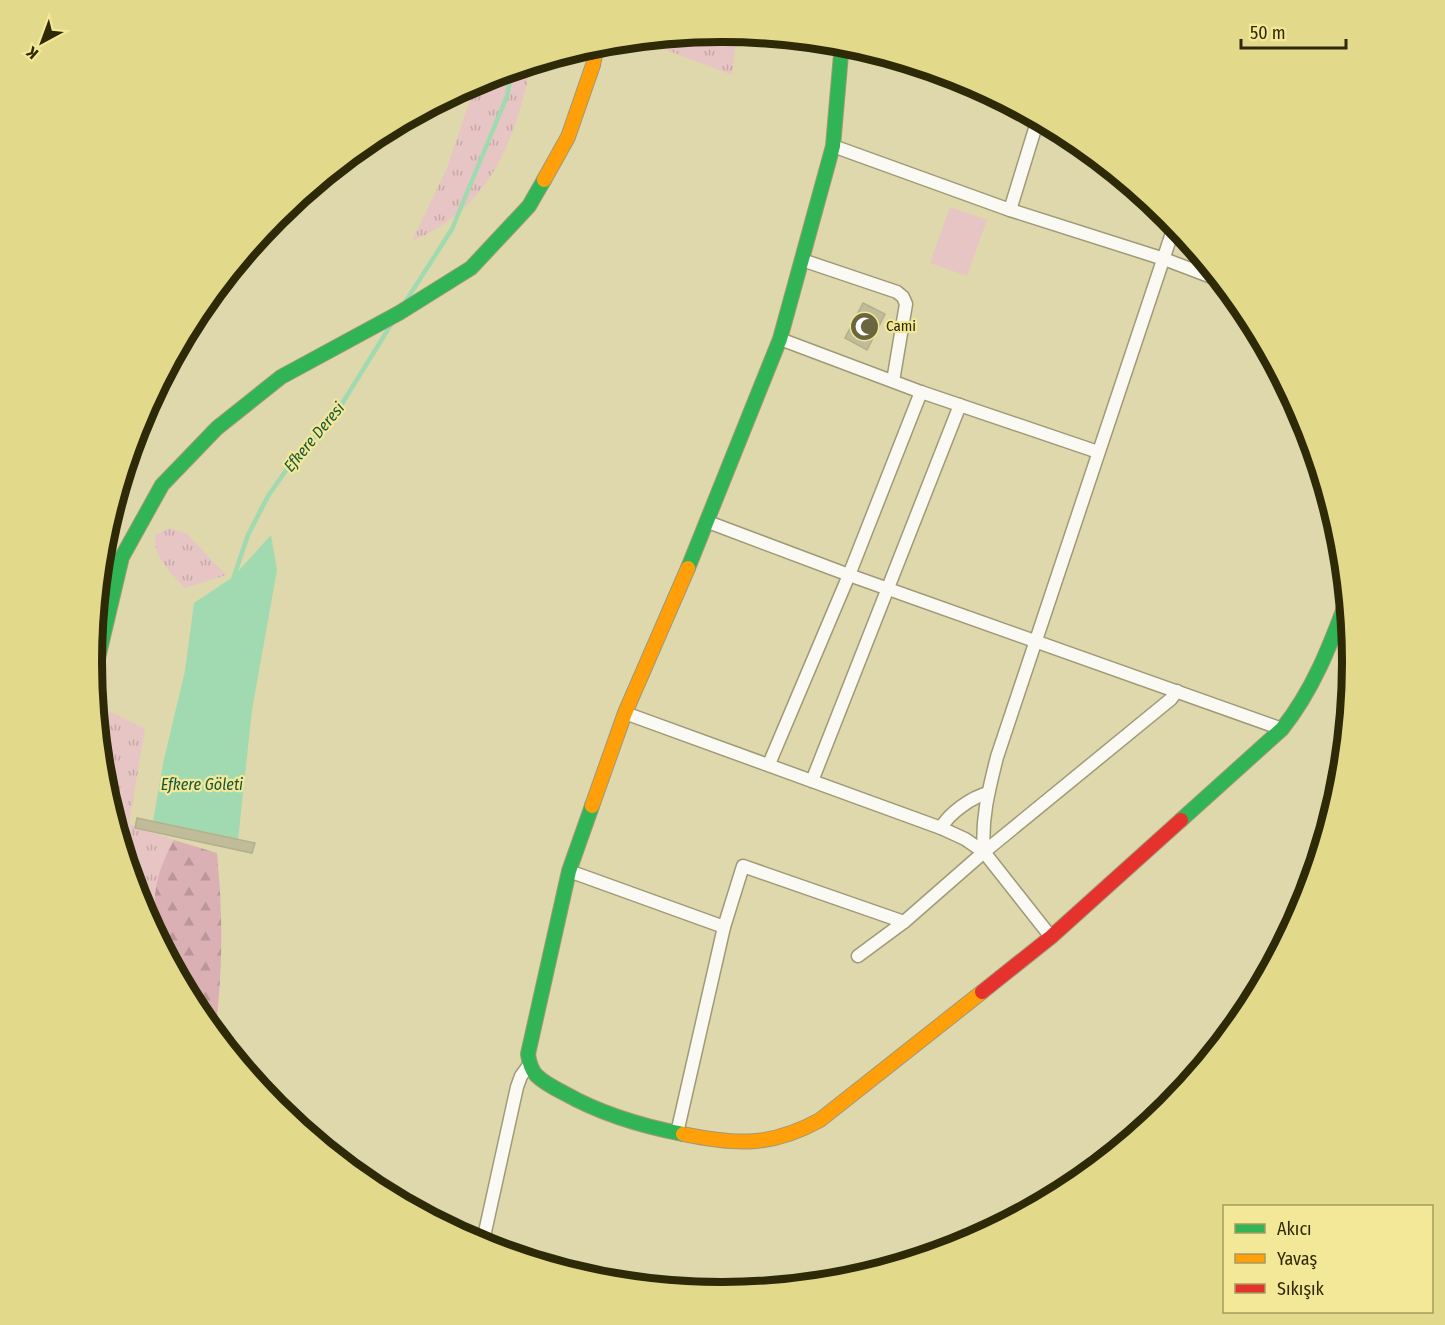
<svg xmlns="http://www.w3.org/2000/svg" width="1445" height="1325" viewBox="0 0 1445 1325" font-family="'Fira Sans Condensed',sans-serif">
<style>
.grass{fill:url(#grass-tufts)}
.forest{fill:url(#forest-firs)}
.pitch{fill:#e7c5c4}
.water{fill:#a1dab0}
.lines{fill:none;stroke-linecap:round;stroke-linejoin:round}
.stream{stroke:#a1dab0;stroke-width:4.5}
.building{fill:#c0bc99;stroke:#b4af8c;stroke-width:1.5}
.street-casing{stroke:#9f9a77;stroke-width:15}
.fast-casing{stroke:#9f9a77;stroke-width:16}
.slow-casing{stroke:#9f9a77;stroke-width:16}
.jam-casing{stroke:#9f9a77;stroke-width:16}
.street{stroke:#faf9f3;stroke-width:12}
.fast{stroke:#30b455;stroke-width:14}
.slow{stroke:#ff9f0a;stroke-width:14}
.jam{stroke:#e5322d;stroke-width:14}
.labels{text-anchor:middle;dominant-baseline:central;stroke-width:4.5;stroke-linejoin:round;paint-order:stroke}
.poi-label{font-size:15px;fill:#2e2906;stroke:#f3e897;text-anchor:start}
.water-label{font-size:16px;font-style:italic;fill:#17583d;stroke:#f3e897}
.rim{fill:none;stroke:#2e2906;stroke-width:8}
</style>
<defs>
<pattern id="grass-tufts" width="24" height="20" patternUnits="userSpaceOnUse" patternTransform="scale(1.5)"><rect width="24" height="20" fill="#e7c5c4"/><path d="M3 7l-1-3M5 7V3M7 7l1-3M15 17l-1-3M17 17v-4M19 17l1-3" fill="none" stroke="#c6a9a7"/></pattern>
<pattern id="forest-firs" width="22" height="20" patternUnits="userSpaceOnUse" patternTransform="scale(1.5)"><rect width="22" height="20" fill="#dab0b5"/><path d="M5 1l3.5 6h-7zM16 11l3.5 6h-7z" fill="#bb979a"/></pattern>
</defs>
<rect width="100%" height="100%" fill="#ded8ac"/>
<g class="grass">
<polygon points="723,32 737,33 732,75 640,40"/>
<path d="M 531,64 C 516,141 489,209 412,241 L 447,168 L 476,82 Z"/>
<path d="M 169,528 L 186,533 L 226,575 L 185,588 C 170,572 154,559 155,535 Z"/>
<path d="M 107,710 L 145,729 L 129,824 L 174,840 C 155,874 149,911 163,947 L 139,904 L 104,785 L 98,726 Z"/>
</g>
<path class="forest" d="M 174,840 L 217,853 C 223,914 223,973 215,1033 C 199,1015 189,996 178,975 C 151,925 145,892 174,840 Z"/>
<polygon class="pitch" points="950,207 987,220 967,276 930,263"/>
<polygon class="water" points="271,535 277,570 252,710 238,840 153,821 164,759 185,671 194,603 233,577"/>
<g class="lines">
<g class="stream">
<polyline points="406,301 452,229 507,96 512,70"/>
<polyline points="232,582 248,535 268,496 294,459 335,415 392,323"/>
</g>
</g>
<g class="building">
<polygon points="863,303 885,314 867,350 845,338"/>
<polygon points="137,818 255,843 252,853 135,828"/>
</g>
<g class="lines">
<defs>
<g id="street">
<polyline points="833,146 1010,210 1164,259 1222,281"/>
<polyline points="1010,210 1038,119"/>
<polyline points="802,260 897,292 903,297 906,304 893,381"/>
<polyline points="780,339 921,392 1098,452"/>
<polyline points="708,522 849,575 1282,729"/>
<polyline points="625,713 941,828 965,839 984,852 1051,937"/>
<polyline points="769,764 849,575 921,392"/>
<polyline points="812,781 960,405"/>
<path d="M 941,828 C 949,813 972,797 988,793"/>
<polyline points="984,852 1171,699 1177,691"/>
<polyline points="569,871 724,927"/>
<path d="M 858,956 L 904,922 L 984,852 C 981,819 989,789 997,757 L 1175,224"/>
<polyline points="677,1133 724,927 743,866 904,922"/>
<polyline points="483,1241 517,1087 521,1076 529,1065"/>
</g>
<g id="fast">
<polyline points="688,568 780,339 833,146 842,43"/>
<polyline points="93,679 122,557 162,485 217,428 281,377 399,313 471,268 529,206 544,180"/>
<path d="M 592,806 L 569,871 L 528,1054 C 529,1062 531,1069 536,1075 C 544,1083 554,1088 564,1093 C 601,1114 641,1126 683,1134"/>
<path d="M 1181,820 L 1282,729 C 1313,690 1330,646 1347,600"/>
</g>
<g id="slow">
<polyline points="544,180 568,137 593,65 597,45"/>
<polyline points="592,806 625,713 688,568"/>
<path d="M 683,1134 C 736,1145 771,1147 820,1120 L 982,992"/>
</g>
<polyline id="jam" points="982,992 1051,937 1181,820"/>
</defs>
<use href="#street" class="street-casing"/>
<use href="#fast" class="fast-casing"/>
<use href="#slow" class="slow-casing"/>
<use href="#jam" class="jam-casing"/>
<use href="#street" class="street"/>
<use href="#fast" class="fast"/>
<use href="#slow" class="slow"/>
<use href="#jam" class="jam"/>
</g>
<defs>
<symbol id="mosque-disc" viewBox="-11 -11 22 22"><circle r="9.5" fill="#6c6640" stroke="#f3e897"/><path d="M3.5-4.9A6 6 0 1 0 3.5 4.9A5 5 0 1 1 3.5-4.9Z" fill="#fff"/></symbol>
</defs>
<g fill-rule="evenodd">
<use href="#mosque-disc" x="848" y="310" width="33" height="33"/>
</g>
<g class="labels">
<g class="poi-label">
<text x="886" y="326">Cami</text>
</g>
<g class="water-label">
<text transform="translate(314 437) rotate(-50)">Efkere Deresi</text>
<text x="202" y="784">Efkere Göleti</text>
</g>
</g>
<path d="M0 0H1445V1325H0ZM102 662a620 620 0 1 1 1240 0a620 620 0 1 1-1240 0Z" fill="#e3d98b" fill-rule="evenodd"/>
<path class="rim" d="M102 662a620 620 0 1 1 1240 0a620 620 0 1 1-1240 0Z"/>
<rect x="1223" y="1205" width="210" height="108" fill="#f3e897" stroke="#a49c5d" stroke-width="1.5"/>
<rect x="1235" y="1224" width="30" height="9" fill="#30b455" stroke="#a49c5d" stroke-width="1.5"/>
<text x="1277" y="1235" font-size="18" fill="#2e2906">Akıcı</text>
<rect x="1235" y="1254" width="30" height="9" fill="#ff9f0a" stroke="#a49c5d" stroke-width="1.5"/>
<text x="1277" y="1265" font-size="18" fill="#2e2906">Yavaş</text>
<rect x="1235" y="1284" width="30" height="9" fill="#e5322d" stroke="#a49c5d" stroke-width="1.5"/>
<text x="1277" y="1295" font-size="18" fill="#2e2906">Sıkışık</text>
<g transform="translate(42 42) rotate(221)" stroke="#f3e897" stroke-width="4.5" paint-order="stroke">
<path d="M0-4.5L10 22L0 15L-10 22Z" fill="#2e2906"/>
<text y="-9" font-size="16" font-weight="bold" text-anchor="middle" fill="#2e2906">K</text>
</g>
<path d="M1241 39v9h105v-9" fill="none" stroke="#2e2906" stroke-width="3"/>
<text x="1250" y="39" font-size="18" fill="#2e2906" stroke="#f3e897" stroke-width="4.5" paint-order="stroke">50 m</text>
</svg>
